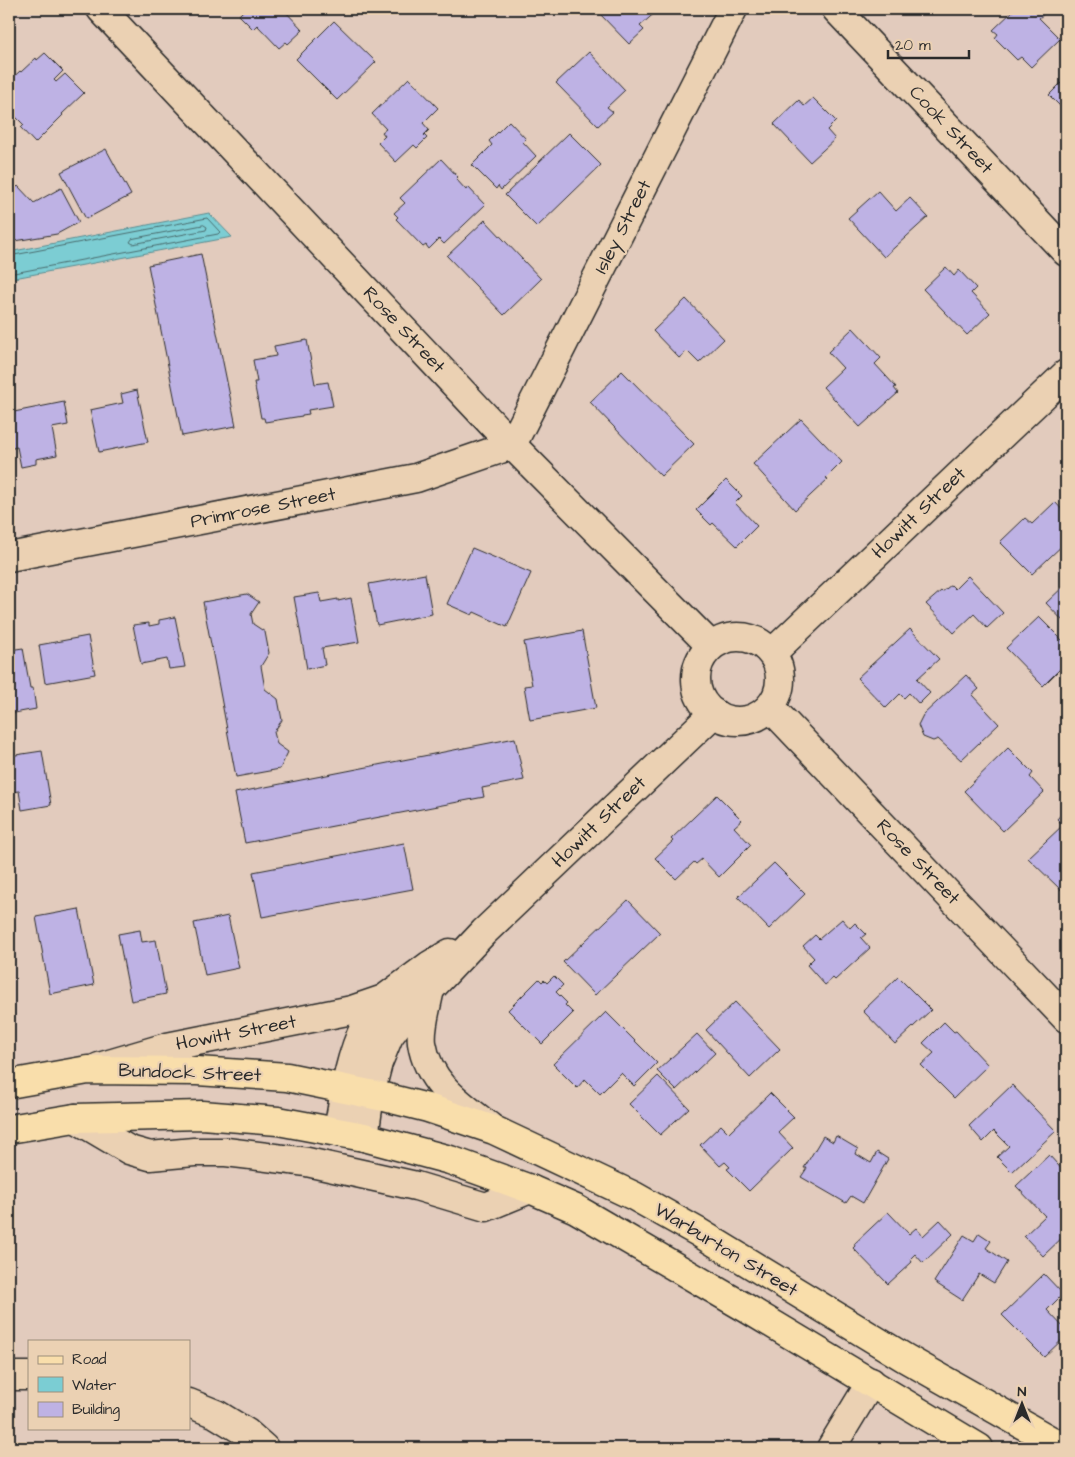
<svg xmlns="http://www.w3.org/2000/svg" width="1075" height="1457" viewBox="0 0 1075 1457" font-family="'Architects Daughter',sans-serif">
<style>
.water{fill:#7bcdd3;stroke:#5b8c90}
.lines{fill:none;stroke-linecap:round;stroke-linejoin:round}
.shore{stroke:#4b6c6e;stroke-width:1}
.building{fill:#beb2e4;stroke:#2b2b2b}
.minor-casing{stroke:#2b2b2b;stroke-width:31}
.major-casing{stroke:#2b2b2b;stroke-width:31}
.minor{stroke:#ebd1b3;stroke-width:28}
.major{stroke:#f9deab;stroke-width:28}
.labels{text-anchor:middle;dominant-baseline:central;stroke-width:4.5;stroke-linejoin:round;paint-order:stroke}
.street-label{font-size:19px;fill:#2b2b2b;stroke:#ebd1b3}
</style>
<rect width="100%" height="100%" fill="#e2cbbd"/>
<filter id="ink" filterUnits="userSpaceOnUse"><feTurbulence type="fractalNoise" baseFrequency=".02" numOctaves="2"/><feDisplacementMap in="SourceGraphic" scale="10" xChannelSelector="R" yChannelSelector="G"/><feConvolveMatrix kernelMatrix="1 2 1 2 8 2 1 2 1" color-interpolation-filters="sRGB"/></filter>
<g filter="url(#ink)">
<polygon class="water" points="209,213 232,237 9,279 9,252"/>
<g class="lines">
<g class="shore">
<polygon points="204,225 207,227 206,230 133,244 130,242 132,239"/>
<polyline points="9,256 207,218 220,232 218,234 9,274"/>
</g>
</g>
<g class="building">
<polygon points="245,9 283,9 303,30 288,44 286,42 279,48 257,25 253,29 239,15"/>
<polygon points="601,9 659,9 640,26 644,30 629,44 598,12"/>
<polygon points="1015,9 1050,9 1039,18 1060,39 1031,67 1021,57 1017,60 995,38 998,34 993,30"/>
<polygon points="334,21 376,62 337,100 296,59"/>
<polygon points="589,52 625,90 607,107 613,112 598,126 556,83"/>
<polygon points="45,53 63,71 54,80 56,82 65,74 84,93 62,114 63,115 35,143 21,128 24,125 9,110 9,81 20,71 21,72 36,58 37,60"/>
<polygon points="409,78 438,108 423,123 429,130 424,135 427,138 417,148 414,145 396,162 378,143 385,136 382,132 386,129 372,114"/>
<polygon points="1066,78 1066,107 1064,104 1061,107 1049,95"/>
<polygon points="813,98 836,121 827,130 835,139 810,162 774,124 799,100 804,106"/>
<polygon points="509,121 526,139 523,142 536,156 501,190 498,186 496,189 472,165 492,145 489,141"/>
<polygon points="569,133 601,165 537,227 505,195"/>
<polygon points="106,149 131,195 86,219 61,172"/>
<polygon points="441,159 458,177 456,179 466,190 468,187 485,205 444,244 439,239 429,249 426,245 423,247 396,219 398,217 394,213 405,203 400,198"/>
<polygon points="18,186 34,203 61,188 79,222 57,234 9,242 9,195"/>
<polygon points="878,191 896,211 910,198 928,217 884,257 848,218"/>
<polygon points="485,220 541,279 504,315 447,256"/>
<polygon points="201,254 236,426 182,436 148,265"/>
<polygon points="946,267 954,276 959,270 976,288 971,293 990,313 967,335 923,289"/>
<polygon points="686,299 724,339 699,363 687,351 679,358 653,331"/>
<polygon points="853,328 881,358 875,364 896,387 894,388 898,393 860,427 823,387 843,368 828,352"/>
<polygon points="307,340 315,384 328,382 333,406 308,410 309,414 302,415 302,416 265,422 264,418 261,418 254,382 257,382 253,360 276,356 274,346"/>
<polygon points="622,371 694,444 661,476 590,402"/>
<polygon points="137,390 148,442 99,452 90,410 123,403 121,394"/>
<polygon points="64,402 68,425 52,428 57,455 36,459 36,464 21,467 17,447 9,449 9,413"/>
<polygon points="801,419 842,462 826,478 828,479 795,510 753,464"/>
<polygon points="726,480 742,496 735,503 757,526 737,546 713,523 711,525 696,510"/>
<polygon points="1055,502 1066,514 1066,542 1032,574 1000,542 1025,518 1032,524"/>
<polygon points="472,548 531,573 507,627 474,612 472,615 447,604"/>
<polygon points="425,574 432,614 377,625 369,584"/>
<polygon points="968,576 1003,613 987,628 974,614 954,633 926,604 941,591 942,592 951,585 955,589"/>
<polygon points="1066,584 1066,624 1046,603"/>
<polygon points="319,593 321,602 338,599 338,601 351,598 359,642 322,648 325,665 307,669 294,597"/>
<polygon points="247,594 259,602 251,614 253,624 265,632 269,653 261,666 265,689 278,699 282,720 274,732 277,744 288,752 280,769 236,777 203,602"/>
<polygon points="175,617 185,667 169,669 167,659 141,664 133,625 149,623 149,626 159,624 159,620"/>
<polygon points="1039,617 1066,644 1066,663 1043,686 1006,648"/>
<polygon points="910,629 939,659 917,679 930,693 919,704 909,693 904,698 900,694 886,708 857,678"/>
<polygon points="582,631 596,708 530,720 524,686 532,685 524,642"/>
<polygon points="88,636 95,674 45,683 39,645"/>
<polygon points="23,648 30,688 33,688 36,709 9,714 9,650"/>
<polygon points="966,675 979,689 972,695 999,724 961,760 938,739 933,741 923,737 918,725 923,715"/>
<polygon points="515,738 524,780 482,788 484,797 245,843 235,793"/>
<polygon points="1008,748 1033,773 1030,777 1044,792 1003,831 964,791"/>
<polygon points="42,751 51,805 22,810 19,791 9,792 9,756"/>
<polygon points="717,795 742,820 734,827 751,845 719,877 702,859 696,864 694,862 676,879 655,858 673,841 671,839"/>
<polygon points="1066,809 1066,885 1061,890 1028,858 1063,825 1057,819"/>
<polygon points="404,843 413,889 262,917 253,872"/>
<polygon points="774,863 805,894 769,929 738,897"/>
<polygon points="628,900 660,933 595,995 563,962"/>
<polygon points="79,909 94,985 50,994 36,917"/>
<polygon points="228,916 239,968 205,975 194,923"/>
<polygon points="842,919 850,928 855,923 866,934 861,938 870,948 835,980 833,978 825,985 807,965 814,958 803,946 815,935 819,939"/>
<polygon points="140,930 142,942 156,940 166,994 131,1001 118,934"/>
<polygon points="554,976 563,985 556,992 567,1003 565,1005 573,1013 542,1044 508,1010 539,979 542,982 544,980 547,983"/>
<polygon points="898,977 931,1010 895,1044 863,1011"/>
<polygon points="735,1002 780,1049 750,1078 706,1030"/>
<polygon points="606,1012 657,1063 634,1086 621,1073 600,1094 585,1079 577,1088 553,1064"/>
<polygon points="944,1022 954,1032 956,1031 988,1065 954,1098 921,1065 934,1053 923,1043"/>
<polygon points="697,1034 715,1053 676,1090 657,1071"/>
<polygon points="658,1076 689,1108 660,1135 629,1104"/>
<polygon points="1012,1085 1056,1131 1012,1172 997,1157 1009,1146 994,1131 983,1142 969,1126"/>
<polygon points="770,1093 794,1117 778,1132 793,1148 749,1191 727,1169 730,1167 725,1162 720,1166 700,1145 721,1125 729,1133"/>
<polygon points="823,1136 833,1142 836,1136 858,1149 856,1154 871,1163 877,1152 888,1159 863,1203 851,1196 846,1203 801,1177 807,1168 804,1168"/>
<polygon points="1049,1155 1066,1174 1066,1234 1043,1256 1024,1236 1045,1216 1016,1186"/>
<polygon points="888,1212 909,1234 916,1228 923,1236 940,1220 953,1234 923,1263 915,1254 910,1259 912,1262 888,1284 853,1248 855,1246 854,1244"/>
<polygon points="979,1233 991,1241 986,1248 1007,1262 994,1283 979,1274 962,1300 934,1282 964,1235 974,1241"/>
<polygon points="1044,1274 1063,1294 1047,1310 1066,1330 1066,1336 1044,1357 1002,1315"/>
</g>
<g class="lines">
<defs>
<g id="minor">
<polyline points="101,9 512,445 711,646"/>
<polyline points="836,9 1066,252"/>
<polyline points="9,557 416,478 512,445 733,9"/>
<circle cx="738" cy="679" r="42"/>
<polyline points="772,653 1066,374"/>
<polyline points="770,707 1066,1018"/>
<path d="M 430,989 C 427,1005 420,1027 422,1043 C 428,1083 460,1104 490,1127"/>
<polyline points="99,1067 167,1047 352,1010 384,999 430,965 450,953"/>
<polyline points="75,1118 129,1150 150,1156 194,1152 226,1152 307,1162 416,1186 486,1207 530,1189"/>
<path d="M 338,1132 C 344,1096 349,1057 366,1024 C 371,1015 378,1007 384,999"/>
<polyline points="364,1137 370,1094 378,1063 389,1036 401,1020 484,932 714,713"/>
<polyline points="9,1376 29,1376"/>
<polyline points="189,1403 216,1414 247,1433 264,1448"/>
<polyline points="831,1448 871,1382"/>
</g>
<g id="major">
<polyline points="9,1084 88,1070 197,1071 287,1077 384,1097 428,1108 494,1130 634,1196 698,1232 905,1358 1064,1448"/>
<polyline points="9,1129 75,1118 202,1115 278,1121 364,1137 450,1160 530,1189 576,1209 746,1308 979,1448"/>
</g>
</defs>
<use href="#minor" class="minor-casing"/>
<use href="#major" class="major-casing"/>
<use href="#minor" class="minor"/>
<use href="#major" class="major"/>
</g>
</g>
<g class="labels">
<g class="street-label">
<text transform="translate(951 130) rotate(47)">Cook Street</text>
<text transform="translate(623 227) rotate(-63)">Isley Street</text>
<text transform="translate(404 330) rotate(47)">Rose Street</text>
<text transform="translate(263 508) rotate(-11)">Primrose Street</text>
<text transform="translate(919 513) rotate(-44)">Howitt Street</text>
<text transform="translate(599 822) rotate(-44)">Howitt Street</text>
<text transform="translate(918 862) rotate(46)">Rose Street</text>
<text transform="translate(236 1033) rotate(-11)">Howitt Street</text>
<text transform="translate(190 1073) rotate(2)">Bundock Street</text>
<text transform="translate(726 1250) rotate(31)">Warburton Street</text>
</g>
</g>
<rect width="1075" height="1457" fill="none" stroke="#ebd1b3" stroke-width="30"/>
<rect x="15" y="15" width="1045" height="1427" fill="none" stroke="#2b2b2b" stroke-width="2" filter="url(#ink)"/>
<rect x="28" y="1340" width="162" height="90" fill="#ebd1b3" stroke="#9e8f7d"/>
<rect x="38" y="1356" width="25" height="8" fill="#f9deab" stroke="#9e8f7d"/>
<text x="72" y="1364" font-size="15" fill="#2b2b2b">Road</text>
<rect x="38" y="1377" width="25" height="15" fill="#7bcdd3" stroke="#9e8f7d"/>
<text x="72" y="1390" font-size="15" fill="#2b2b2b">Water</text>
<rect x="38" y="1402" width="25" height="15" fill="#beb2e4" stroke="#9e8f7d"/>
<text x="72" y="1414" font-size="15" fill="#2b2b2b">Building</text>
<g transform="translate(1022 1404)" stroke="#ebd1b3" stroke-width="4" paint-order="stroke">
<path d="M0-4L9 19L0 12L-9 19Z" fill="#2b2b2b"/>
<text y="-8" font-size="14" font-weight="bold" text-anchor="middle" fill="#2b2b2b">N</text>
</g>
<path d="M888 50v8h81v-8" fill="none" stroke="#2b2b2b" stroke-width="2.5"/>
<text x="895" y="50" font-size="15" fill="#2b2b2b" stroke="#ebd1b3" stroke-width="4" paint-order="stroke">20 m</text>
</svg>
